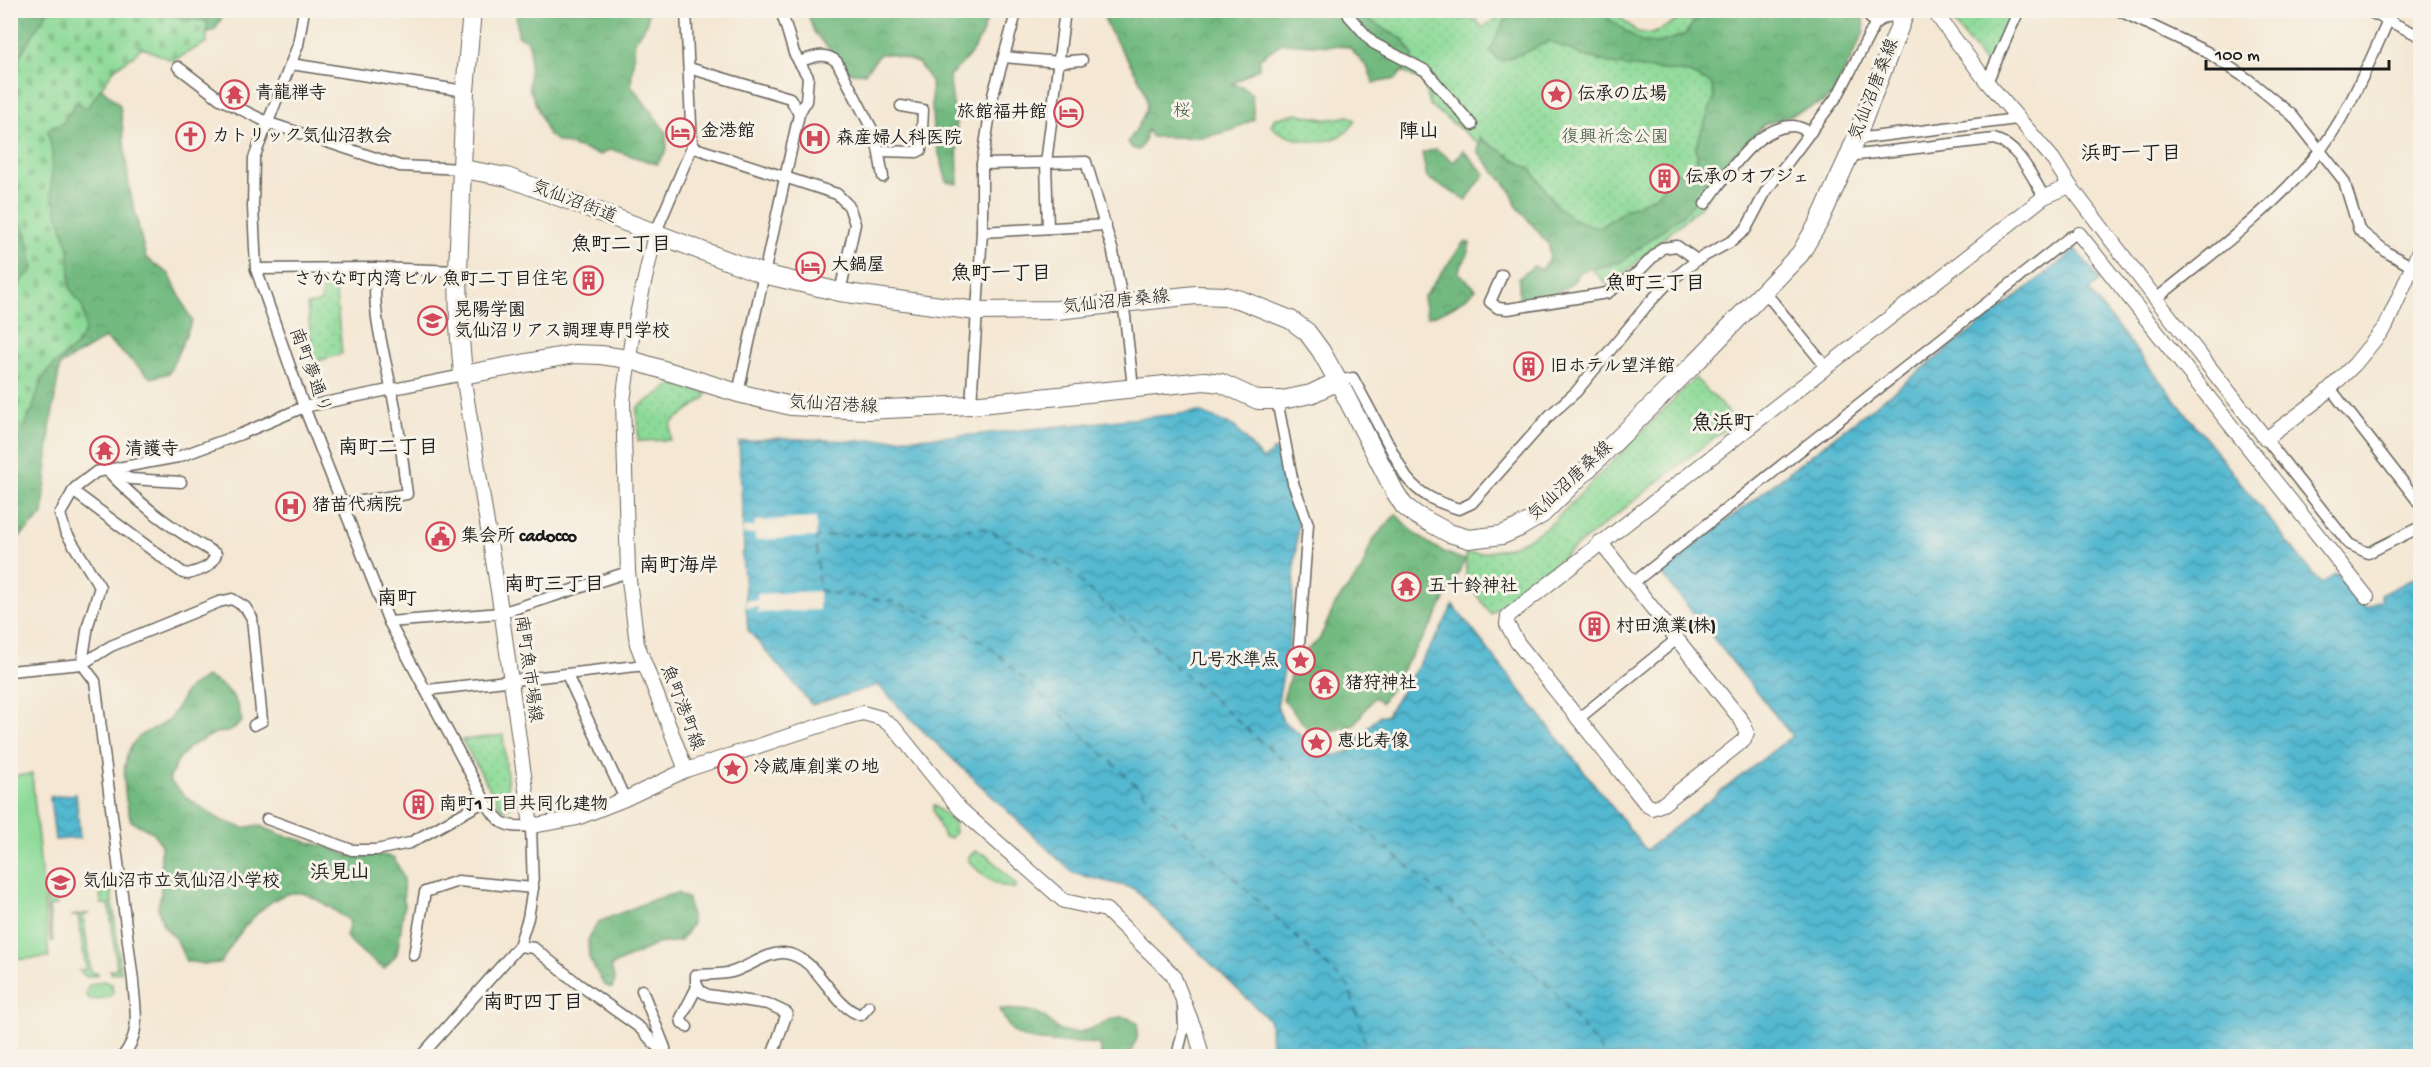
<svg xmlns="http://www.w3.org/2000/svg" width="2431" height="1067" viewBox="0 0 2431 1067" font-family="'Gochi Hand','Klee One',sans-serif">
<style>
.green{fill:url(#green-dots);stroke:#547b5a;stroke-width:1.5}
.forest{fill:url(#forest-crowns);stroke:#476b4e;stroke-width:1.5}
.cemetery{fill:url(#cemetery-stones);stroke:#547b5a;stroke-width:1.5}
.pitch{fill:#8dda98;stroke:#547b5a;stroke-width:1.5}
.water{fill:url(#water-waves);stroke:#376a76;stroke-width:1.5}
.pier{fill:#f4e7d3}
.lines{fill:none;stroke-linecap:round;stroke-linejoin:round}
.ferry{stroke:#325a64;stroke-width:1.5;stroke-dasharray:8 6;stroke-linecap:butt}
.minor-casing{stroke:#68635c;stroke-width:13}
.tertiary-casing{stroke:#68635c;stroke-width:16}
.primary-casing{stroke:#68635c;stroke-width:20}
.minor{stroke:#fff;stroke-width:10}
.tertiary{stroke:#fff;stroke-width:14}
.primary{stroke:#fff;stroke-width:18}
.labels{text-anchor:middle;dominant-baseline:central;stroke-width:6;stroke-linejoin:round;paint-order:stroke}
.street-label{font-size:18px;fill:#1c1c1c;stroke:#f7f3e8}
.poi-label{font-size:18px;font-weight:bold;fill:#1c1c1c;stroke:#f7f3e8;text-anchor:start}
.park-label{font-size:18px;fill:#3e5541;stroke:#f7f3e8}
.neighbourhood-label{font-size:20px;font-weight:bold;fill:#1c1c1c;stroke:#f7f3e8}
.quarter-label{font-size:21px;font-weight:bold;fill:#1c1c1c;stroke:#f7f3e8}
</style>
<defs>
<pattern id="green-dots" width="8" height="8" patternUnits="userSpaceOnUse" patternTransform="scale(1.5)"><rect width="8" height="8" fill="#8dda98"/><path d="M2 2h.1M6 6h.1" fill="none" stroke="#79ba82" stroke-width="1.8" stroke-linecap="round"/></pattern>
<pattern id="forest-crowns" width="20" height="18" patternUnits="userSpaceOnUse" patternTransform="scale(1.5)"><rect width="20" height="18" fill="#72ba80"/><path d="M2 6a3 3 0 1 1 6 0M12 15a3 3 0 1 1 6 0" fill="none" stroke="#629f6e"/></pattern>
<pattern id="cemetery-stones" width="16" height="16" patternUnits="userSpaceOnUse" patternTransform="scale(1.5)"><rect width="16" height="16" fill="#8dda98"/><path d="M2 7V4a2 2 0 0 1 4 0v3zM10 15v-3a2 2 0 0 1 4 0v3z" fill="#79ba82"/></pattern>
<pattern id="water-waves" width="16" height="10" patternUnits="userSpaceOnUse" patternTransform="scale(1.5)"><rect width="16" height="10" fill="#52b8d0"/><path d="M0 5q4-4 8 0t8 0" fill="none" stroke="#4395a8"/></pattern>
</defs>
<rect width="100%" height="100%" fill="#f7f3e8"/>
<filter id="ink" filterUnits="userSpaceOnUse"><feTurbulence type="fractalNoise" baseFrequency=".0167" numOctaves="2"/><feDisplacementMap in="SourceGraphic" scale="12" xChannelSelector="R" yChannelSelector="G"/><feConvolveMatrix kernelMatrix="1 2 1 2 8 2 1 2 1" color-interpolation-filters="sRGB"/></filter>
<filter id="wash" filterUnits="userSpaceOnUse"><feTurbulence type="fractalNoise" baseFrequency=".008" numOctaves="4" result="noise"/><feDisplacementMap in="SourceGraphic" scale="24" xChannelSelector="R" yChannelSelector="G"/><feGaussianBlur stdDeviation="1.35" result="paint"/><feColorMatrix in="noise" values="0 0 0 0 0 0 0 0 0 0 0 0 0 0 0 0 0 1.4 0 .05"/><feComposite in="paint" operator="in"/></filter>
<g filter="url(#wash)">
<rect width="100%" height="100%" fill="#f4e7d3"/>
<g class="green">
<polygon points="1338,11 1431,11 1431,15 1477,20 1482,28 1506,11 1614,11 1637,32 1653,34 1679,19 1734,26 1751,134 1700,207 1609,286 1556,235 1484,148 1430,105 1424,82 1362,51"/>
<polygon points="1944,11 2016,11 1993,62 1986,64"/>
<path d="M 1297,113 C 1316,118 1330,122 1349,116 L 1355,120 C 1343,150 1291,145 1271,126 L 1274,119 Z"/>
<polygon points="334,274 342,354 314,362 307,305 321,302 323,275"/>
<path d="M 1695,378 L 1736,420 L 1491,614 L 1466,581 L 1466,554 C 1505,552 1524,545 1554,521 Z"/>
<polygon points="673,384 707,393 705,398 671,423 670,440 638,441 637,408"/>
<polygon points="503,735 510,807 502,810 462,740"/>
<polygon points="934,805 954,823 955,832 951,838 944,837 933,811"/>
<path d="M 975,851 L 988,856 L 1016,885 L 1015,888 C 996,889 980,873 968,860 L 968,857 Z"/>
<polygon points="111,890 121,972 112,974 110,970 117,968 109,904 101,904 100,891"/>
<polygon points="56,897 57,905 49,907 53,941 51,941 46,898"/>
<polygon points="90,913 83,916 91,973 98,973 98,975 86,977 79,970 86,969 78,916 71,916"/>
<polygon points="103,981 112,984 113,992 109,997 90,1000 86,995 88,986"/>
</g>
<g class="forest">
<path d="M 1102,10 L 1353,11 L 1404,40 L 1414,57 L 1396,79 L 1374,83 L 1367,67 L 1349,47 L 1282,43 L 1259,59 L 1259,68 L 1232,84 L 1242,86 L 1252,95 L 1254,119 L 1233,130 L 1204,137 L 1152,137 L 1147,130 L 1144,142 L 1139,150 L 1132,148 L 1128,142 C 1134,133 1143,120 1146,109 C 1153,83 1107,40 1102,10 Z"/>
<path d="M 1855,10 L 1863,19 L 1864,32 L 1834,93 L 1822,103 L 1764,125 L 1713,175 L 1711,187 L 1683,214 L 1621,262 L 1581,271 C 1568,295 1544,296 1519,302 L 1519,278 L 1534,266 L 1542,270 L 1550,257 L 1549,245 L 1516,205 L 1511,191 L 1478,152 L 1480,138 L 1532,170 L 1554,203 L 1571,218 L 1596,227 L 1602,226 L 1625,210 L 1654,197 L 1678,172 L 1693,174 L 1698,170 L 1696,146 L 1714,98 L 1711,83 L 1689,73 L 1617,65 L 1584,56 L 1549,41 L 1527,52 L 1500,61 L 1490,51 L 1505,20 L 1522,11 L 1598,11 L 1641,42 L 1659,43 L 1684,35 L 1699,16 L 1696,11 Z"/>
<polygon points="11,11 225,11 215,30 179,41 134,34 96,83 120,105 129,187 146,258 169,274 192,321 169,373 151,378 105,338 60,365 50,429 43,515 11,545"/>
<polygon points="516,11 648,11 647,23 635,41 631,85 666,132 667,150 657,164 613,150 606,151 601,155 557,141 548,134 529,87 530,47 527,40 518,36"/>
<path d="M 807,11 L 989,11 C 982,41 972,56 949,76 L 957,131 L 958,184 L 947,182 L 933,132 L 931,81 L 918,63 L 890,54 L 880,54 L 865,73 L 851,73 L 814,32 Z"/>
<polygon points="1436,149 1454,162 1463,150 1485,174 1466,200 1427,178 1422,153"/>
<path d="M 1464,242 L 1470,243 L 1467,256 L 1458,272 L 1476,289 C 1462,302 1446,313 1427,317 L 1423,298 Z"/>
<path d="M 1396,514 C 1413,535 1438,552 1465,560 L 1434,621 L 1381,703 L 1374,697 L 1354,725 C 1344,727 1315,737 1308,736 L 1306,727 L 1283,699 L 1294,665 L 1301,655 L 1319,640 L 1336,603 L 1361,571 L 1372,541 Z"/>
<path d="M 207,677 C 229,687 238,698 242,722 L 229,732 L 215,733 L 189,747 L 178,760 L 169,780 L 188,799 L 220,820 L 244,828 L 258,825 L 282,835 L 331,848 L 349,856 L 378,854 L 394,858 L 403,876 L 404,908 L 397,954 L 384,969 L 364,954 L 346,937 L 350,921 C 340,914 312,895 302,893 C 269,888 234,938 221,963 L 206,964 L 186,961 L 176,939 L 163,925 L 158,908 L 161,892 L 161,845 L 154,833 L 131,821 C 124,797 117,755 139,737 C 148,729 164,727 171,717 C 186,696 180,689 207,677 Z"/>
<polygon points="677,893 688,899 692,923 681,941 657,944 611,966 615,981 612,988 604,985 589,958 588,940 598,922 655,899"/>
<path d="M 1000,1009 C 1011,1010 1026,1009 1037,1013 C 1056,1021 1051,1034 1078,1032 C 1101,1030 1115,1006 1138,1023 L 1137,1038 L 1129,1056 L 1099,1056 L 1102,1053 L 1098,1044 C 1075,1041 1034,1046 1015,1033 C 1007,1027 1003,1017 1000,1009 Z"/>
</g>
<polygon class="cemetery" points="48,11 157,11 186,19 207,21 207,42 173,61 141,47 135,55 115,68 87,108 76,102 63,123 48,130 52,152 51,194 69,248 70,288 83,308 85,330 77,345 48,370 40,384 32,411 17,440 11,476 11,294 33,268 26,231 11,207 11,90 20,55"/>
<polygon class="pitch" points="32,774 49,957 11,960 11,776"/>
<g class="water">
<polygon points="2076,250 2100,280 2089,291 2321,584 2336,573 2365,608 2382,600 2380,595 2420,575 2420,1056 1271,1056 1270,1021 1133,888 1073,873 918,726 878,685 812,705 748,630 742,553 744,552 739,442 774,438 854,441 972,435 1200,412 1235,427 1263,460 1274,450 1279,455 1298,521 1290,639 1277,706 1283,721 1304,737 1312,747 1328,755 1338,755 1352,750 1356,740 1380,715 1386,716 1439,633 1453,605 1646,850 1792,736 1660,572"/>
<polygon points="76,794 80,838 55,840 50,797"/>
</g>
<g class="pier">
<polygon points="816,518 816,537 755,540 755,534 743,534 743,527 755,527 755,521"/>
<polygon points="819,591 819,610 758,613 758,607 746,607 746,600 757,600 757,594"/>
</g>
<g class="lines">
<polyline class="ferry" points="1369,1056 1349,987 987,644 929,615 896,602 819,591 816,537 983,528 1066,569 1255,736 1552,989 1606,1056"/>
</g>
</g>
<g filter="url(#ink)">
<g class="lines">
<defs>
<g id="minor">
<path d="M 304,10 L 298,45 L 254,158 L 253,207 L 256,269 L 304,407 L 389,622 L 485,801 C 500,824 503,828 531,826 L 533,888 L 528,918 L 519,946 L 421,1056"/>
<polyline points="1347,10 1349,16 1373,43 1426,71 1472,125"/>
<polyline points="1864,10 1875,24"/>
<polyline points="2118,10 2207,52 2249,80 2292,115 2344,181 2359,230 2388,253 2420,271"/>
<polyline points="2366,10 2420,36"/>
<polyline points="1004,57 1059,62 1082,60"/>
<path d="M 799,62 C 813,57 825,51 837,62 L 876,137 L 883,177"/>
<polyline points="291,64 465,91"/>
<polyline points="178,67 220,99 269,123 400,166 463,169"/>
<polyline points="689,68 790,98 799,114"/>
<polyline points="1987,82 2019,10"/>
<polyline points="1856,139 2017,119"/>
<polyline points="692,147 837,194 849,206 855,224 840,292"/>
<polyline points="880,151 917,152 921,150 923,110 901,106"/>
<path d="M 1849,156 L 1994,139 C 2019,146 2031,175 2044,197"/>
<polyline points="982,164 1086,162 1113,252 1125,316 1133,387"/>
<path d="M 1705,204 C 1725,178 1755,126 1793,126 C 1798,126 1805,130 1811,132"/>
<polyline points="1048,228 1046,163 1065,10"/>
<polyline points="982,232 1106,225"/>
<polyline points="655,234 692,147 686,10"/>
<polyline points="256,269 376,268 458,271"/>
<polyline points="1502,275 1490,302 1498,308 1508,309 1607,293 1637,273 1662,248 1677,246 1697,260"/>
<polyline points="1764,291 1826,367"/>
<path d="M 2156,299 C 2209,256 2265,215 2310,163 C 2347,120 2369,62 2393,10"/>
<path d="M 1338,381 L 1353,378 L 1406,477 C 1421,496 1437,502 1459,509 L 1472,503 L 1550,415 L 1576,392 L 1648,304 L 1668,283 L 1697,260 L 1732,241 L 1746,229 L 1766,191 L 1838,95 L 1875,24 L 1885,17 L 1904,16"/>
<polyline points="2330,388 2420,504"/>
<polyline points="738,393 799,114 806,101 808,77 794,53 781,10"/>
<polyline points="1277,400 1293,483 1308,524 1299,645"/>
<polyline points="971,405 982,232 982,164 993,95 1017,10"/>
<polyline points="2266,439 2349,544 2368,553 2420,527"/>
<polyline points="111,472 131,479 181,482"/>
<path d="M 73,491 L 183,573 L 188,574 C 200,570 212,568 216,554 C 175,531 138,504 106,469"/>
<path d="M 343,504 L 407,494 C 402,459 399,422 391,388 C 382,343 372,315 376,268"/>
<polyline points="1633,583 2070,237 2079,234"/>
<polyline points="389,622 501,613 628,572"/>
<polyline points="10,671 82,664 111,646 219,602 232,599 245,607 252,618 262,721 254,725"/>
<polyline points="567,675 625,799"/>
<polyline points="427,690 645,665"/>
<polyline points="1578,719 1677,639"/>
<polyline points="267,819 352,850 376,850 410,843 485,801"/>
<polyline points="519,946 534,948 577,983 640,1028 666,1056"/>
<polyline points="414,955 425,892 458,881 533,888"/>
<polyline points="642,990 665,1048 665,1056"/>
<polyline points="687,1027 682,1023 681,1018 697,987"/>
<path d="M 123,1056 C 142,1032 135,1010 133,981 L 95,681 L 82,664 L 88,625 L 100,587 L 65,531 L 60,514 L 75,488 L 96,472 L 178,457 L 241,434 L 304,407 L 463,375"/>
<path d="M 772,1056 L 787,1013 L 768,1004 L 708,995 L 700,991 L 696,983 L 696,975 C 708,974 720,975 732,972 C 749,967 768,952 784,953 C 819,956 830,1006 861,1015 L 869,1006"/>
<polyline points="1177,1056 1184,1027 1183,1007"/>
</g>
<g id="tertiary">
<polyline points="1933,10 1987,82 2053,159 2070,186 2156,299 2266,439 2319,399 2355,364 2386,326 2420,249"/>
<polyline points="655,234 632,337 623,401 628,572 637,644 686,770 843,718 863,713 881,718 895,729 960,809 1064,901 1106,910 1173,975 1196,1033 1202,1056"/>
<polyline points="2079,234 2367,597"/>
<polyline points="463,375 502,616 531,826 577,818 625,799 686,770"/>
<polyline points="1600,542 1742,721 1747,732 1744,740 1663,804 1652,808 1647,805 1517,642 1507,624 1508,616 2044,197 2070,186"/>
</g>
<g id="primary">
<polyline points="472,10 465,91 458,271 459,326 463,375 574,354 601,355 628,359 738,393 791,406 866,410 971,405 1204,381 1221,383 1258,400 1282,400 1311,394 1338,381"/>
<polyline points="463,169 507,177 763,274 840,292 976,311 1057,310 1196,295 1225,296 1241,300 1291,320 1307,332 1321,351 1338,381 1395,492 1404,506 1416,515 1449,533 1469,539 1502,535 1520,527 1542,514 1698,360 1800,254 1819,222 1849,156 1906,10"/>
</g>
</defs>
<use href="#minor" class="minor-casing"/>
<use href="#tertiary" class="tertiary-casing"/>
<use href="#primary" class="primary-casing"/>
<use href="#minor" class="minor"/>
<use href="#tertiary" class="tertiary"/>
<use href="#primary" class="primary"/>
</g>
</g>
<defs>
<symbol id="temple-ring" viewBox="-11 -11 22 22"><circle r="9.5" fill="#f7f3e8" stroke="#d1495b" stroke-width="1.5"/><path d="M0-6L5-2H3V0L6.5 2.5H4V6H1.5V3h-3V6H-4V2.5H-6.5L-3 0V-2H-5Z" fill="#d1495b"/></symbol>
<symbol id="sight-ring" viewBox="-11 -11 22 22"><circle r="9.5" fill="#f7f3e8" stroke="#d1495b" stroke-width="1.5"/><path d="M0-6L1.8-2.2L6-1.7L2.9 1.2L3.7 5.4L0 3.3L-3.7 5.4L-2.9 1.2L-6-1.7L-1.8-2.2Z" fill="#d1495b"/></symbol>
<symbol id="hotel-ring" viewBox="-11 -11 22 22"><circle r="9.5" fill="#f7f3e8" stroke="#d1495b" stroke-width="1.5"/><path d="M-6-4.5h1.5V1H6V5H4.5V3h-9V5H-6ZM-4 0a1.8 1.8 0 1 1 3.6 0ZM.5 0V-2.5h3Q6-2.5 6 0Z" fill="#d1495b"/></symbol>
<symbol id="church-ring" viewBox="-11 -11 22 22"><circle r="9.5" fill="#f7f3e8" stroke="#d1495b" stroke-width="1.5"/><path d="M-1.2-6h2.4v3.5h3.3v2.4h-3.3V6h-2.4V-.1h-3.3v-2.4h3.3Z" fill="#d1495b"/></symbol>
<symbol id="hospital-ring" viewBox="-11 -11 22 22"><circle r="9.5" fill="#f7f3e8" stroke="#d1495b" stroke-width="1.5"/><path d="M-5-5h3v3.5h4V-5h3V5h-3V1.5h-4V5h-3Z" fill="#d1495b"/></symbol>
<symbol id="building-ring" viewBox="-11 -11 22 22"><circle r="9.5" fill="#f7f3e8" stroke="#d1495b" stroke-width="1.5"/><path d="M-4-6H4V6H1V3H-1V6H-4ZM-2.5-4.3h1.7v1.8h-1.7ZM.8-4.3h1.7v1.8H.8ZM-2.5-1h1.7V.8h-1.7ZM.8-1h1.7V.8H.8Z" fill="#d1495b"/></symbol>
<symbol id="school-ring" viewBox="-11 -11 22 22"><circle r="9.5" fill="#f7f3e8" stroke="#d1495b" stroke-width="1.5"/><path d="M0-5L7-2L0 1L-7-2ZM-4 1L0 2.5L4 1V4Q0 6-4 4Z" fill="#d1495b"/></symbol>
<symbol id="civic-ring" viewBox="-11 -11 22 22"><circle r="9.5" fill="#f7f3e8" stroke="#d1495b" stroke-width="1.5"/><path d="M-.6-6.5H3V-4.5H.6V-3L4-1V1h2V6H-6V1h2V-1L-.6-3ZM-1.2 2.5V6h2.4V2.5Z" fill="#d1495b"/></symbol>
</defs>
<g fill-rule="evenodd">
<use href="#temple-ring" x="218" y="78" width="33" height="33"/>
<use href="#sight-ring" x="1540" y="78" width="33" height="33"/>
<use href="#hotel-ring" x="1052" y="96" width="33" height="33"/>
<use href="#hotel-ring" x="664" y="116" width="33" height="33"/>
<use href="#church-ring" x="174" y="120" width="33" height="33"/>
<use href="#hospital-ring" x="798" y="122" width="33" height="33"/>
<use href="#building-ring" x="1648" y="162" width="33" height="33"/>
<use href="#hotel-ring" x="794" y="250" width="33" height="33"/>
<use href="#building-ring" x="572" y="264" width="33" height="33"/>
<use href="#school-ring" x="416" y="304" width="33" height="33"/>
<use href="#building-ring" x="1512" y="350" width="33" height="33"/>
<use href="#temple-ring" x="88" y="434" width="33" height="33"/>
<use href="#hospital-ring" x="274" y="490" width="33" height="33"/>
<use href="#civic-ring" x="424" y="520" width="33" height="33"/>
<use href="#temple-ring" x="1390" y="570" width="33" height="33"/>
<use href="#building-ring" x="1578" y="610" width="33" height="33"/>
<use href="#sight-ring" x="1284" y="644" width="33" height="33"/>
<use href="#temple-ring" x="1308" y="668" width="33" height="33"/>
<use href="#sight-ring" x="1300" y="726" width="33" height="33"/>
<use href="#sight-ring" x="716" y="752" width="33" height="33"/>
<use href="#building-ring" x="402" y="788" width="33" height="33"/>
<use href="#school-ring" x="44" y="866" width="33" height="33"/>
</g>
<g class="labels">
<g class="street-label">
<text transform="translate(1875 90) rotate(-69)">気仙沼唐桑線</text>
<text transform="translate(574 203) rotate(21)">気仙沼街道</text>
<text transform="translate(1116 303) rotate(-6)">気仙沼唐桑線</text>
<text transform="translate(309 371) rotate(70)">南町夢通り</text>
<text transform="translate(833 406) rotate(3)">気仙沼港線</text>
<text transform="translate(1571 482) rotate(-43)">気仙沼唐桑線</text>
<text transform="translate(527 669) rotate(82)">南町魚市場線</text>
<text transform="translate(681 708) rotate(69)">魚町港町線</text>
</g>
<g class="poi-label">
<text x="255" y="94">青龍禅寺</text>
<text x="1577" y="95">伝承の広場</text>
<text x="1047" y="113" text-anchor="end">旅館福井館</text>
<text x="701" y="132">金港館</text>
<text x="212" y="137">カトリック気仙沼教会</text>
<text x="836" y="139">森産婦人科医院</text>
<text x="1685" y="178">伝承のオブジェ</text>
<text x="831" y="266">大鍋屋</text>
<text x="568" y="280" text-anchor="end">さかな町内湾ビル 魚町二丁目住宅</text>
<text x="454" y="311">晃陽学園<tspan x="454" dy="21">気仙沼リアス調理専門学校</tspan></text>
<text x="1550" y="367">旧ホテル望洋館</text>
<text x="125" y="450">清護寺</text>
<text x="312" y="506">猪苗代病院</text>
<text x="461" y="537">集会所 cadocco</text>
<text x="1428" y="587">五十鈴神社</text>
<text x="1616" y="627">村田漁業(株)</text>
<text x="1279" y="661" text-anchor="end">几号水準点</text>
<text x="1345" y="684">猪狩神社</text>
<text x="1337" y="742">恵比寿像</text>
<text x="753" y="768">冷蔵庫創業の地</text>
<text x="439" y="805">南町1丁目共同化建物</text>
<text x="82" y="882">気仙沼市立気仙沼小学校</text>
</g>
<g class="park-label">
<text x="1182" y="112">桜</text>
<text x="1615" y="138">復興祈念公園</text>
</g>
<g class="neighbourhood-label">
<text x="1419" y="133">陣山</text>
<text x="2131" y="155">浜町一丁目</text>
<text x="621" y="246">魚町二丁目</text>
<text x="1001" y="275">魚町一丁目</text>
<text x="1655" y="285">魚町三丁目</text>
<text x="388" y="449">南町二丁目</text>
<text x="679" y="567">南町海岸</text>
<text x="554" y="586">南町三丁目</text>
<text x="397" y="600">南町</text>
<text x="340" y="874">浜見山</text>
<text x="533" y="1004">南町四丁目</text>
</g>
<g class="quarter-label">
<text x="1723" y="425">魚浜町</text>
</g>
</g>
<rect width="2431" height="1067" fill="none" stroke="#f7f3e8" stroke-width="36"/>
<path d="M2206 60v9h183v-9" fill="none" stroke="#1c1c1c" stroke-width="3"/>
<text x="2215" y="60" font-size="18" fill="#1c1c1c" stroke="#f7f3e8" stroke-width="4.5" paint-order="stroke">100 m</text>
</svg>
